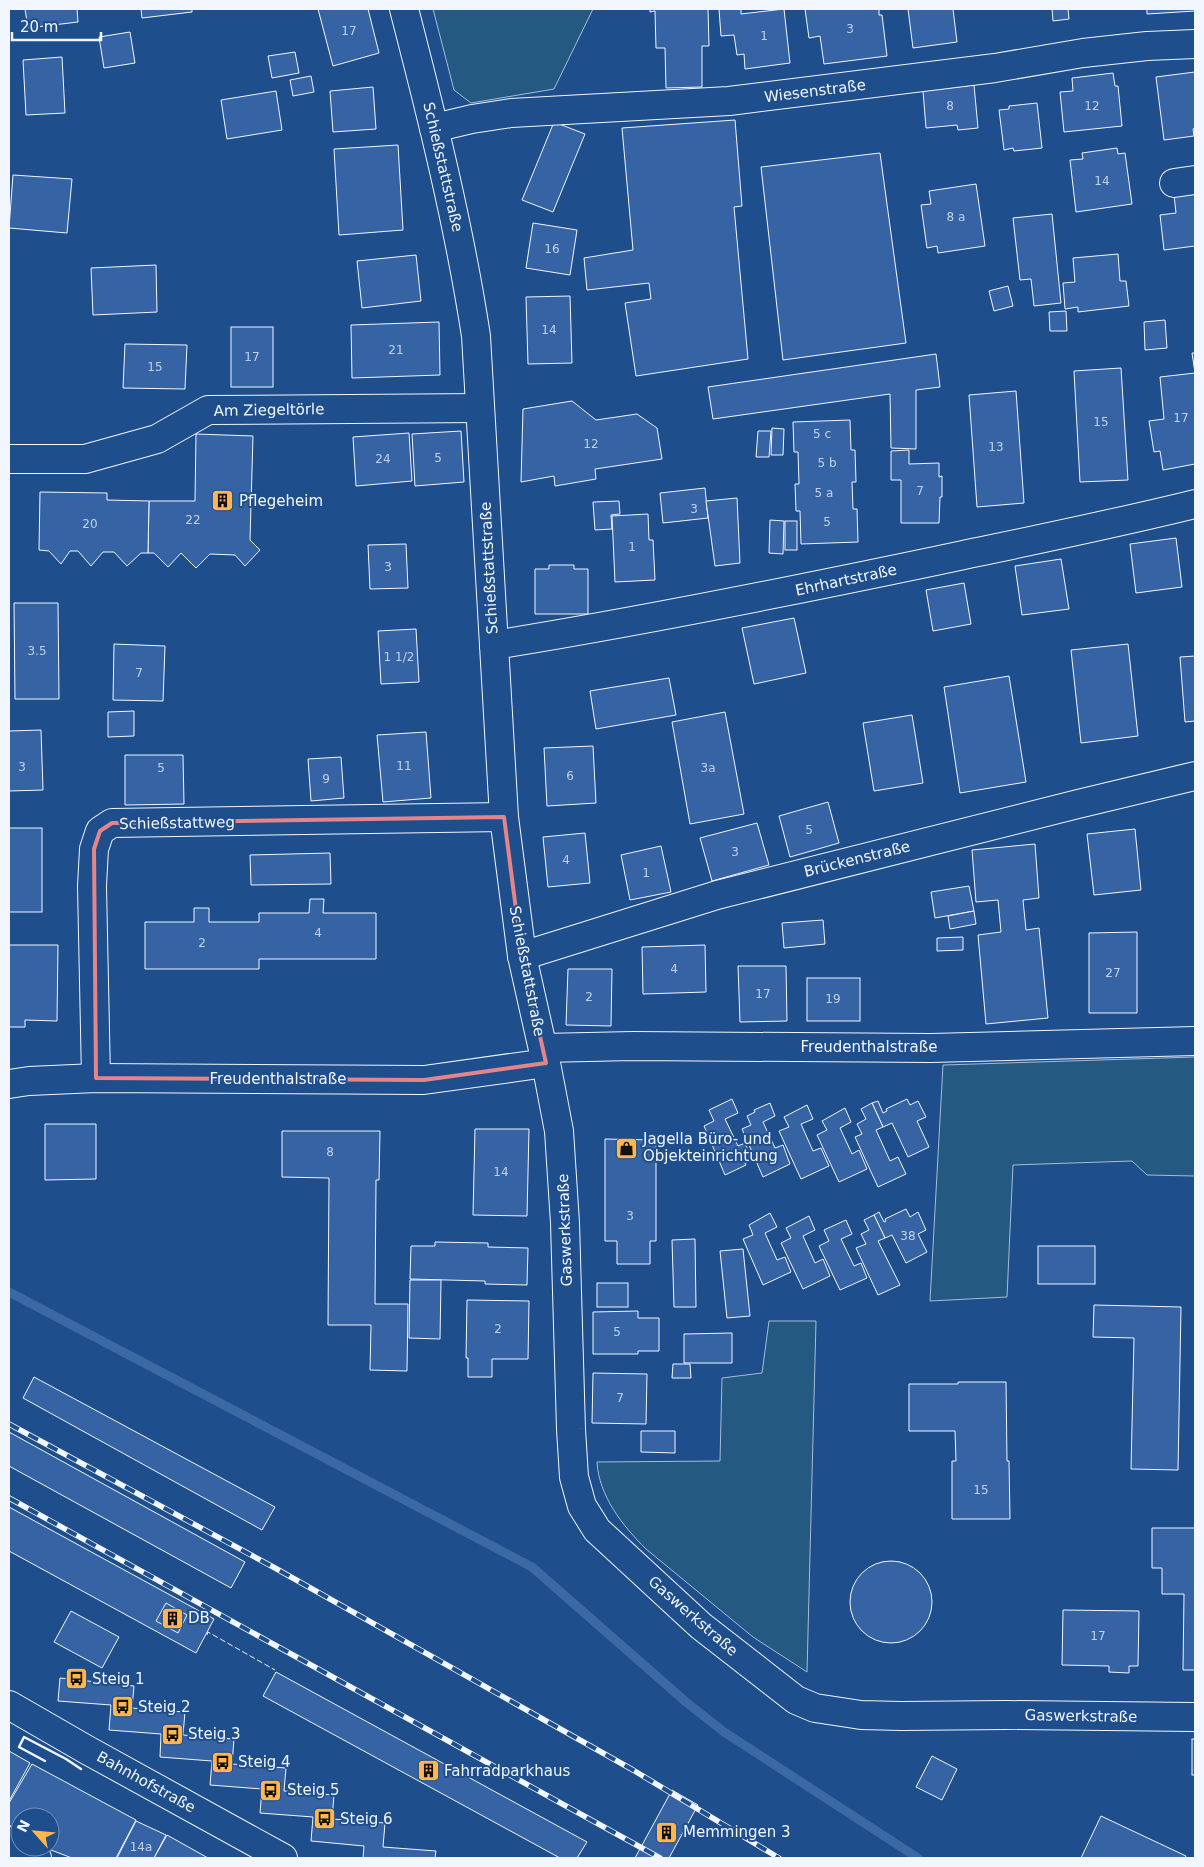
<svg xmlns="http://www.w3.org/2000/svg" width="1204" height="1867" viewBox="0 0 1204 1867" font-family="'DejaVu Sans',sans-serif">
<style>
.green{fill:#245a82;stroke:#a8bbd7}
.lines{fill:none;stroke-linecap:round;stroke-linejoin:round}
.stream{stroke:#3b69a3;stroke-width:9}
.building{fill:#3563a3;stroke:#f2f6ff}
.minor-casing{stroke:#f2f6ff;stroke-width:30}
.minor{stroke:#1f4e8c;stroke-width:28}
.rail-casing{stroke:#f2f6ff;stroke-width:5.5}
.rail{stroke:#1f4e8c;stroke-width:4;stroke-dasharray:11;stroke-linecap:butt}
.fence{stroke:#f2f6ff;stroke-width:1;stroke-dasharray:6 2.5;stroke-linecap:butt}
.wall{stroke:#f2f6ff;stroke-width:2.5}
.marked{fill:none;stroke:#e38589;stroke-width:4;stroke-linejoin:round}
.labels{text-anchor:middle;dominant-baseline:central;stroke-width:4;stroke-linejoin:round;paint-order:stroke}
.number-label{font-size:12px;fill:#c3d1e8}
.street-label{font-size:15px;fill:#f2f6ff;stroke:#1f4e8c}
.poi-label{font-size:15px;fill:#f2f6ff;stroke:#1f4e8c;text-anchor:start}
</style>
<rect width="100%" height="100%" fill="#1f4e8c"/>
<g class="green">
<polygon points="433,9 593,9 554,89 471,103 454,90"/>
<polygon points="1195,1057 1195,1176 1147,1175 1132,1161 1013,1165 1007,1297 930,1301 943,1065"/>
<path d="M 769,1321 L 816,1321 L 807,1672 L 753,1637 L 646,1549 C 622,1525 599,1496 597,1462 L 720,1461 L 722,1378 L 762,1373 Z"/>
</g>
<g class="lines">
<polyline class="stream" points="9,1292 532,1567 686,1702 724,1732 918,1858"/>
</g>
<g class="building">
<polygon points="25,9 77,9 78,22 28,28"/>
<polygon points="141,9 192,9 192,12 142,18"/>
<polygon points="318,9 368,9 379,53 333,66"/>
<polygon points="650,9 708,9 709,46 702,46 702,87 666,88 665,48 656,48 655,11 650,12"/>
<polygon points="719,9 741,9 741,14 784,9 790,63 745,69 744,54 737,55 734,35 721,36"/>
<polygon points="805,9 879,9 879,15 882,15 887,56 824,64 820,36 809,38"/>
<polygon points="908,9 953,9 957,42 913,48"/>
<polygon points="1052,9 1068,9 1069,19 1053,21"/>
<polygon points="1147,9 1195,9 1195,11 1147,14"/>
<polygon points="130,32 135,63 104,68 99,37"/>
<polygon points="295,52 299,73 272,78 268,56"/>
<polygon points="62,57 65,113 26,115 23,60"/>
<polygon points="1195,72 1195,128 1193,129 1194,136 1164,140 1156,77"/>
<polygon points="1113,73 1115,86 1118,86 1122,126 1064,132 1060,92 1073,91 1072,78"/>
<polygon points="311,76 314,92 293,96 290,80"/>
<polygon points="974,85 978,128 958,130 957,125 926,128 923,91"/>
<polygon points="373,87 376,129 333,132 330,91"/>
<polygon points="276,91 282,130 227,139 221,100"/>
<polygon points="1037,103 1042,148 1014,151 1013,148 1004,150 999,110 1009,109 1009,106"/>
<polygon points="735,120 742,206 734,207 748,359 636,376 625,303 651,299 649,283 587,290 584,258 633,250 622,128"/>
<polygon points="554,122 585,134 553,212 522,200"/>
<polygon points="398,145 403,230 339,235 334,149"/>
<polygon points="1117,148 1118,154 1125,153 1132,204 1076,212 1070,160 1083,159 1082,153"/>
<polygon points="880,153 906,343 783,360 761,167"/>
<polygon points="13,175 72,179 67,233 9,228"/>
<polygon points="976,184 985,246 938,253 937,246 927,248 921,205 931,204 929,191"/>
<polygon points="1195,192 1195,246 1164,250 1160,215 1176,213 1174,195"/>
<polygon points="1052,214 1061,303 1034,306 1031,279 1020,280 1013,218"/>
<polygon points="533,223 577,230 570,275 526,268"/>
<polygon points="1118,254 1120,281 1126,281 1129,306 1078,312 1078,307 1065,309 1063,283 1075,282 1073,258"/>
<polygon points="416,255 421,301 362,308 357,261"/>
<polygon points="156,265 157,312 93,315 91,268"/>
<polygon points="1008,286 1013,306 994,311 989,291"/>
<polygon points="570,296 572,363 528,364 526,297"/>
<polygon points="1066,311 1067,331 1050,331 1049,312"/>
<polygon points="1165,320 1167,348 1145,350 1144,322"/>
<polygon points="439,322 440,375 352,378 351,325"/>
<rect x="231" y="327" width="42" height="60"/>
<polygon points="125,344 187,345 185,389 123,388"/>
<polygon points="1192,353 1195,353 1195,464 1163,470 1160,451 1154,452 1149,421 1164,419 1160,377 1195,373"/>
<polygon points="936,354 940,387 916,390 916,449 891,448 890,394 713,419 708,387"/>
<polygon points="1121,368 1128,480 1080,482 1074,371"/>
<polygon points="1016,391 1024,503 977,507 969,395"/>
<polygon points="572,401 596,420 637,414 657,428 662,459 595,469 596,479 555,486 554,476 521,482 523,409"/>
<polygon points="850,420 851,450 855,450 856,482 852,482 853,509 857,509 858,542 801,544 800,511 796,511 795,484 799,484 798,452 794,452 793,422"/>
<polygon points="772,428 784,429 783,455 771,455"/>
<polygon points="461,431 464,482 415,486 412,434"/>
<polygon points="758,431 771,431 769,457 756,457"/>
<polygon points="409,433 412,481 356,486 353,437"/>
<polygon points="196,434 253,436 250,540 260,550 245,566 235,555 210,554 196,568 181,553 168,567 154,553 148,553 149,501 195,501"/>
<polygon points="909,450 909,464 939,463 939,477 942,476 942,497 940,497 939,523 901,523 901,480 891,480 891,451"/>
<polygon points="705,488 708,518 663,523 660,493"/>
<polygon points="40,492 107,493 107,500 149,501 148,553 141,553 127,566 114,552 103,552 91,566 78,551 70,551 61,564 49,551 39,550"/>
<polygon points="737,498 740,563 715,566 706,501"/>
<polygon points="619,501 620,514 611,515 612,529 595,530 593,502"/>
<polygon points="648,514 649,540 653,540 655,580 615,582 612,516"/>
<polygon points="770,520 784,521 783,554 769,553"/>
<rect x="785" y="521" width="12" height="29"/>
<polygon points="1176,538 1182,587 1136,593 1130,544"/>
<polygon points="406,544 408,588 370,589 368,545"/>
<polygon points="1061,559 1069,609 1022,615 1015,566"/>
<polygon points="549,565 574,565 574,569 588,569 588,614 535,614 535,569 549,569"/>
<polygon points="964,583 971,624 933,631 926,590"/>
<polygon points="14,603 58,603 59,699 15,699"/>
<polygon points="794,618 806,673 754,684 742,628"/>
<polygon points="416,629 419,682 381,684 378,631"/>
<polygon points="114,644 165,646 163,701 113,700"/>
<polygon points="1128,644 1138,736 1081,743 1071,650"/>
<polygon points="1195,656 1195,721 1185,722 1180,657"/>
<polygon points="1009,676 1026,782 960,793 944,687"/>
<polygon points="669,678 676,715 596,729 590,691"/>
<polygon points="134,711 134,736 108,737 108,712"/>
<polygon points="725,712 744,814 690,824 672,722"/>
<polygon points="912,715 923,783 874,791 863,723"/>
<polygon points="41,730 43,790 9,791 9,731"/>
<polygon points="426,732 431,798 383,802 377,735"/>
<polygon points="593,746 596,803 547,806 544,748"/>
<polygon points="125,755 183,755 184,804 125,805"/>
<polygon points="341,757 344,798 311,801 308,759"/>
<polygon points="828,802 839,843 790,857 779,816"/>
<polygon points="757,823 769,865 712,881 700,838"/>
<rect x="9" y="828" width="33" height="84"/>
<polygon points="1135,829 1141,890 1094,895 1087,834"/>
<polygon points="585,833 590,883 548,887 543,837"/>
<polygon points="1035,844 1039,898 1023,900 1026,930 1039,928 1048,1018 986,1024 978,935 1001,932 998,900 976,902 972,850"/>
<polygon points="661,846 671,892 630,900 621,855"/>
<polygon points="330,853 331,884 251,885 250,855"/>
<polygon points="969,886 974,911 935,918 931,892"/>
<polygon points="310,899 324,899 323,913 376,913 376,959 259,959 259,969 145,969 145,922 194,922 194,908 209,908 209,922 259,922 259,913 309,913"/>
<polygon points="974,911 976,924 950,929 948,916"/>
<polygon points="823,920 825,944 784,948 782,923"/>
<polygon points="1137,932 1137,1013 1089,1013 1089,933"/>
<polygon points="963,937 963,950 937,951 937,938"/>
<polygon points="9,945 58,945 57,1021 25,1020 25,1027 9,1027"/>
<polygon points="705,945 706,992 643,994 642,947"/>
<polygon points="738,966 786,966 787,1021 740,1022"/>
<polygon points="568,969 612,969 611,1026 566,1025"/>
<rect x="807" y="978" width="53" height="43"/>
<polygon points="732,1099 738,1113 725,1119 738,1146 745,1143 752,1160 745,1163 746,1165 725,1175 704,1126 714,1121 709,1110"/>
<polygon points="907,1099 910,1105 918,1101 926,1117 917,1121 929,1147 908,1157 892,1123 883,1127 872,1103 878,1101 883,1113 887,1111 886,1109"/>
<polygon points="770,1103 775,1116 763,1122 775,1148 783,1145 790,1164 763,1177 742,1129 751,1125 747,1116 755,1112 754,1110"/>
<polygon points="872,1103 883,1127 876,1130 890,1161 898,1157 906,1174 878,1187 855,1137 862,1134 857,1124 866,1119 861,1109"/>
<polygon points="807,1105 813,1119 801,1124 813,1151 821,1148 829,1166 801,1179 779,1131 789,1127 784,1117"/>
<polygon points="845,1108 851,1122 840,1128 852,1154 859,1150 867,1169 839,1182 817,1135 827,1130 822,1121"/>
<polygon points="45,1124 96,1124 96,1179 45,1180"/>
<polygon points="475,1129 529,1129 527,1216 473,1215"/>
<polygon points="282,1131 380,1131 379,1180 376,1180 375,1304 408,1304 407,1371 370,1370 371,1325 328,1325 329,1178 282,1177"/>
<polygon points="605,1139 656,1140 656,1241 650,1241 650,1264 617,1264 617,1241 605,1241"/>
<polygon points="906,1209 910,1217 918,1212 926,1230 918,1234 927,1252 906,1263 892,1235 885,1238 874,1215 879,1212 884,1222 886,1221 885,1219"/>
<polygon points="770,1213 777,1227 765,1233 777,1260 785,1257 791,1272 763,1285 743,1239 753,1235 749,1225"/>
<polygon points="874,1215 885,1238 878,1241 900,1285 878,1295 856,1248 866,1244 861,1234 869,1230 864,1220"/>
<polygon points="809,1216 815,1230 803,1236 815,1263 823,1259 830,1276 803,1289 781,1243 791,1238 786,1228"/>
<polygon points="846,1220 852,1234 841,1239 854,1266 861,1263 867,1278 840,1290 819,1246 829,1241 824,1230"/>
<polygon points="695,1239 696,1307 674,1307 672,1240"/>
<polygon points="435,1242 488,1243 488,1247 528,1248 527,1285 485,1284 485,1281 410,1279 411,1246 435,1246"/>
<rect x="1038" y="1246" width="57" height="38"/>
<polygon points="743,1249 750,1316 727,1318 720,1251"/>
<polygon points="410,1280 441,1280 440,1339 409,1338"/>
<rect x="597" y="1283" width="31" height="24"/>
<polygon points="467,1300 529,1301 528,1359 492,1359 492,1377 468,1377 468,1358 466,1358"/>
<polygon points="1094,1305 1181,1307 1178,1470 1131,1469 1134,1338 1093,1337"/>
<polygon points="638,1311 638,1318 659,1318 659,1351 638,1351 638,1354 593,1354 593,1312"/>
<polygon points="732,1333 732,1363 684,1363 684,1334"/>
<polygon points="673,1364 690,1364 691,1378 672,1378"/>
<polygon points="593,1373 647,1374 646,1424 592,1423"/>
<polygon points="34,1377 275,1507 262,1530 23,1398"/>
<polygon points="958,1382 1006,1382 1007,1461 1009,1461 1010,1519 952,1519 952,1461 956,1461 955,1431 909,1431 909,1384 958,1384"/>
<polygon points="641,1431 675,1431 675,1453 641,1452"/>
<polygon points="9,1432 245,1562 231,1588 9,1466"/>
<polygon points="9,1507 214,1619 196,1653 9,1551"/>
<polygon points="1152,1528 1195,1528 1195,1670 1183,1670 1184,1594 1162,1594 1162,1568 1152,1568"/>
<circle cx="891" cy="1602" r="41"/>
<polygon points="166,1603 187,1615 178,1633 156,1621"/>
<polygon points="1063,1610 1139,1611 1138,1666 1129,1666 1129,1673 1109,1672 1109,1666 1062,1665"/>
<polygon points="71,1611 119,1637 102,1668 54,1642"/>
<polygon points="276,1672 587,1842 577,1858 560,1858 263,1696"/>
<polygon points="60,1678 134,1686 132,1708 185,1712 183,1735 234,1739 232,1764 286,1768 284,1791 334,1795 332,1819 385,1823 383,1847 436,1851 435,1858 363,1858 364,1846 311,1841 313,1817 260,1813 262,1789 210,1785 212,1761 160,1757 161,1734 109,1730 111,1705 58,1701"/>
<rect x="1192" y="1739" width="3" height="36"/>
<polygon points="9,1751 30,1763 9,1801"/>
<polygon points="932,1756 957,1769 942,1800 916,1787"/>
<polygon points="32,1764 136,1820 116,1858 72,1858 43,1847 50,1847 50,1817 20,1817 20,1832 9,1825 9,1803"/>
<polygon points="672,1790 698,1805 669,1858 635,1858"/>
<polygon points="1101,1816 1186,1856 1185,1858 1081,1858"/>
<polygon points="136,1821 166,1835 154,1858 117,1858"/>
<polygon points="167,1835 208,1858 154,1858"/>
</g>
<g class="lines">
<defs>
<g id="minor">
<path d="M 404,9 C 432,117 459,225 476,336 L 504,817 L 522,956 L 546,1063 L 559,1131 L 565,1223 L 571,1429 L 574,1477 L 582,1506 L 597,1530 L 701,1626 L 778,1686 L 796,1700 L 815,1708 L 861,1715 L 901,1716 L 1006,1715 L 1195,1717"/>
<polyline points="434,128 472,119 511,113 729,101 995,68 1083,53 1147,46 1195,44"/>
<polyline points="1174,183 1195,180"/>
<polyline points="9,459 85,459 157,439 208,410 480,408"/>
<path d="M 494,645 C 644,621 792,591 940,560 C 1025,542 1110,525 1195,504"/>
<polyline points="522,956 717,895 1078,804 1195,776"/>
<polyline points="543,1048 633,1046 931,1048 1195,1041"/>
<polyline points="96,1078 92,886 94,849 100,831 112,823 504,817"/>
<polyline points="9,1084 29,1081 96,1078 424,1080 546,1063"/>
<polyline points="9,1705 87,1750 283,1858"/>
<polyline points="9,1841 37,1858"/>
</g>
</defs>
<use href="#minor" class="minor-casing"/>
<use href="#minor" class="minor"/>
<defs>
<g id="rail">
<polyline points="9,1424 275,1568 633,1770 779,1858"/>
<polyline points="9,1498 660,1858"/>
</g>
</defs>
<use href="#rail" class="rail-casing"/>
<use href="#rail" class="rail"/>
<polyline class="fence" points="207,1635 208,1632 275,1670"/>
<polyline class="wall" points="45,1761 19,1747 24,1737 66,1759 81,1769"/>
</g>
<path class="marked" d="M 504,817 L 522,956 L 546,1063 L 424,1080 L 96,1078 L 94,849 L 100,831 L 112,823 Z"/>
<defs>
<symbol id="building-square" viewBox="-11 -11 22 22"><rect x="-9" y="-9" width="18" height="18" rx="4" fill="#ffb74d" stroke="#1f4e8c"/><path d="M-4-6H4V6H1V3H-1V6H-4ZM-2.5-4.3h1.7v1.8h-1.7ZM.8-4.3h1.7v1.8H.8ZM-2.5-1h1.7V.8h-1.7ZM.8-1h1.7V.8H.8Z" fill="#111"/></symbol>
<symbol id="shop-square" viewBox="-11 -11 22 22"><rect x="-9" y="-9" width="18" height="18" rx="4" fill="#ffb74d" stroke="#1f4e8c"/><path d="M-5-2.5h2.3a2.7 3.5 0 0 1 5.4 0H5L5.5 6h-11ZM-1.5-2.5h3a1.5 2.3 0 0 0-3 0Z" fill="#111"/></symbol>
<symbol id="bus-square" viewBox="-11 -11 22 22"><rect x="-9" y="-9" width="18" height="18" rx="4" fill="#ffb74d" stroke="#1f4e8c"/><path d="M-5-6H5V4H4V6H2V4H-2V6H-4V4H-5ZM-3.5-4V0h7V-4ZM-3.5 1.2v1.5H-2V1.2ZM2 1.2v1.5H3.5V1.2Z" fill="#111"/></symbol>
</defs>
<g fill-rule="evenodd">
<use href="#building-square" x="210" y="488" width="25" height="25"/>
<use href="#shop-square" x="614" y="1136" width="25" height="25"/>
<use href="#building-square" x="160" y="1606" width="25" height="25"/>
<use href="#bus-square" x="64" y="1666" width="25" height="25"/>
<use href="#bus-square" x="110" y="1694" width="25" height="25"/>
<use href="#bus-square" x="160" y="1722" width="25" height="25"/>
<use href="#bus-square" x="210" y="1750" width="25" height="25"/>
<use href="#building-square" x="416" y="1758" width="25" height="25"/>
<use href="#bus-square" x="258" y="1778" width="25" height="25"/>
<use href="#bus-square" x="312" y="1806" width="25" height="25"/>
<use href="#building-square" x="654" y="1820" width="25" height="25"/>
</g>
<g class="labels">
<g class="number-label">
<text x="850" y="29">3</text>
<text x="349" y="31">17</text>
<text x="764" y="36">1</text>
<text x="950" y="106">8</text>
<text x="1092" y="106">12</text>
<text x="1102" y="181">14</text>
<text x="956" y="217">8 a</text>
<text x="552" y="249">16</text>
<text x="549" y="330">14</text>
<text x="396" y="350">21</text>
<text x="252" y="357">17</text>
<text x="155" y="367">15</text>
<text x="1181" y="418">17</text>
<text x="1101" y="422">15</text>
<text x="822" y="434">5 c</text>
<text x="591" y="444">12</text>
<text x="996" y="447">13</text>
<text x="438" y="458">5</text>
<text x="383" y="459">24</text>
<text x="827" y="463">5 b</text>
<text x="920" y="491">7</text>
<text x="824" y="493">5 a</text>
<text x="694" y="509">3</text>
<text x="193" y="520">22</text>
<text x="827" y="522">5</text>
<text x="90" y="524">20</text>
<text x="632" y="547">1</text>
<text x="388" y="567">3</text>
<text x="37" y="651">3.5</text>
<text x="399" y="657">1 1/2</text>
<text x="139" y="673">7</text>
<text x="404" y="766">11</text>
<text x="22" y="767">3</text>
<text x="161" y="768">5</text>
<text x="708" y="768">3a</text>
<text x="570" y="776">6</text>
<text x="326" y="779">9</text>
<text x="809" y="830">5</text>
<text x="735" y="852">3</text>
<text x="566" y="860">4</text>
<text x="646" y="873">1</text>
<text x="318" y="933">4</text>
<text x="202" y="943">2</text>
<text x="674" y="969">4</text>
<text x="1113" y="973">27</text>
<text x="763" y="994">17</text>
<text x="589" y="997">2</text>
<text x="833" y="999">19</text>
<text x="330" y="1152">8</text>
<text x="501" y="1172">14</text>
<text x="630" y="1216">3</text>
<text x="908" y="1236">38</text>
<text x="498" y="1329">2</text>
<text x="617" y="1332">5</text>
<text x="620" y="1398">7</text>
<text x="981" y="1490">15</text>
<text x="1098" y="1636">17</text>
<text x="141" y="1847">14a</text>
</g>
<g class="street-label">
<text transform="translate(815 91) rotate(-7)">Wiesenstraße</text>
<text transform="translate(443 167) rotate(77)">Schießstattstraße</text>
<text transform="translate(269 410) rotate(-1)">Am Ziegeltörle</text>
<text transform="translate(489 568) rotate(-93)">Schießstattstraße</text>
<text transform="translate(846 580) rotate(-12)">Ehrhartstraße</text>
<text transform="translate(177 823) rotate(-1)">Schießstattweg</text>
<text transform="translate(857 859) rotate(-14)">Brückenstraße</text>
<text transform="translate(527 971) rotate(79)">Schießstattstraße</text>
<text x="869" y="1047">Freudenthalstraße</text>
<text x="278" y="1079">Freudenthalstraße</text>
<text transform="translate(565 1230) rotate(-92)">Gaswerkstraße</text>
<text transform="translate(693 1616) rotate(41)">Gaswerkstraße</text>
<text transform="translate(1081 1716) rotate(1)">Gaswerkstraße</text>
<text transform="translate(146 1782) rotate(29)">Bahnhofstraße</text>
</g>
<g class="poi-label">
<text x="239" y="501">Pflegeheim</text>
<text x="643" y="1139">Jagella Büro- und<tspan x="643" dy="17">Objekteinrichtung</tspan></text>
<text x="188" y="1618">DB</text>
<text x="92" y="1679">Steig 1</text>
<text x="138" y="1707">Steig 2</text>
<text x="188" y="1734">Steig 3</text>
<text x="238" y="1762">Steig 4</text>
<text x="444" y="1771">Fahrradparkhaus</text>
<text x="287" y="1790">Steig 5</text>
<text x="340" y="1819">Steig 6</text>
<text x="683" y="1832">Memmingen 3</text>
</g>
</g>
<rect width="1204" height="1867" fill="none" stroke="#f2f6ff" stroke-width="20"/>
<g transform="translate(35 1832) rotate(297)"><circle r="24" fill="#1f4e8c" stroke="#7391ba"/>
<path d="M0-4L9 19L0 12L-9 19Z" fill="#ffb74d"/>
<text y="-8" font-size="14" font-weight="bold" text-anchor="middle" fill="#f2f6ff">N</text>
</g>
<path d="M12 32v8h89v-8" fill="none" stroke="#f2f6ff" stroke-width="2.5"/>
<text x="20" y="32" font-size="15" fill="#f2f6ff" stroke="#1f4e8c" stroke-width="4" paint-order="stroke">20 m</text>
</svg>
